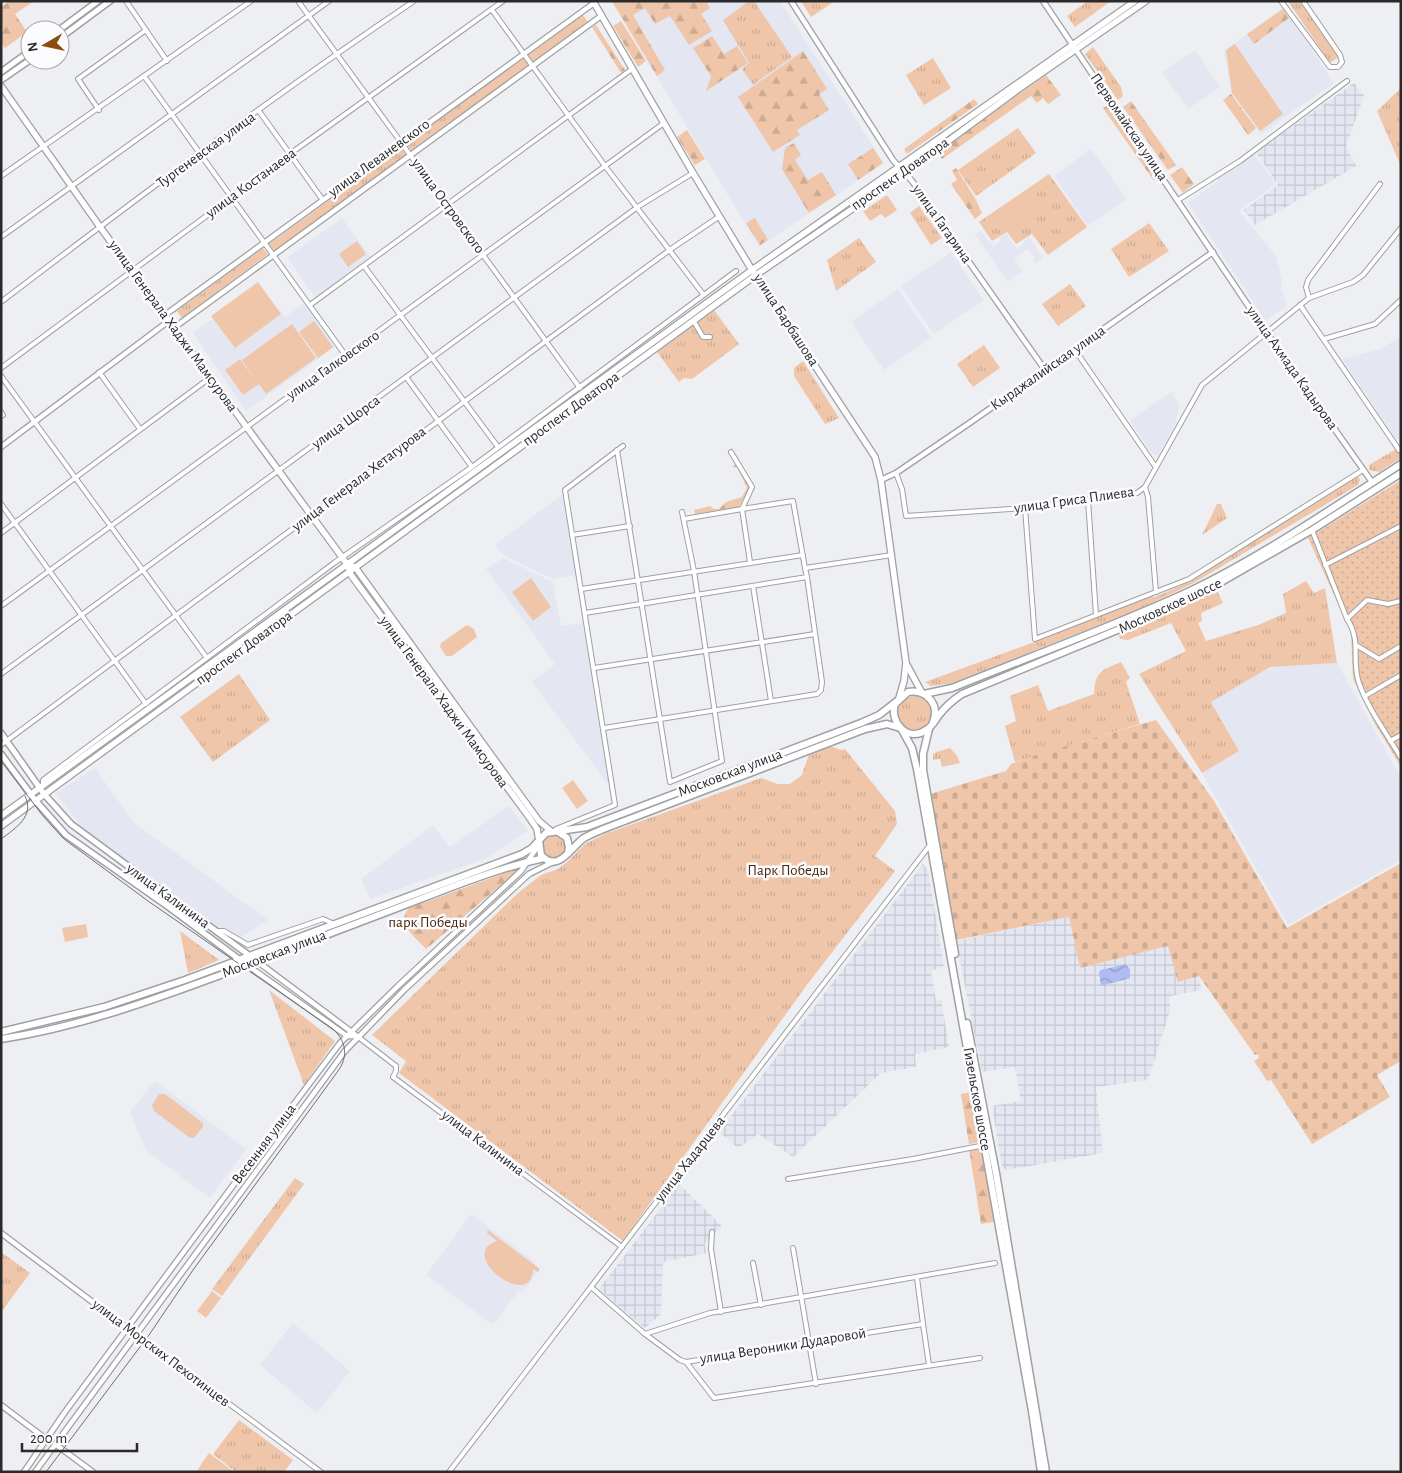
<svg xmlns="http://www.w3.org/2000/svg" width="1402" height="1473" viewBox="0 0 1402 1473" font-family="'Alegreya Sans',sans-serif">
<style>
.built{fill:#e4e7f2}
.industrial{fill:url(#industrial-grid)}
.grass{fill:url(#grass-tufts)}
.forest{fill:url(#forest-firs)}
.cemetery{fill:url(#cemetery-stones)}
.garden{fill:url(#garden-dots)}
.pitch{fill:#efc6a9}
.water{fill:url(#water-waves)}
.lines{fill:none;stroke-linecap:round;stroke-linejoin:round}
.minor-casing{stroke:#9fa0a3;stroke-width:6}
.tertiary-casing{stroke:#9fa0a3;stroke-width:7}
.secondary-casing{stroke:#9fa0a3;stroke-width:8}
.primary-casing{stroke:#9fa0a3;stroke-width:8}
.trunk-casing{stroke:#9fa0a3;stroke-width:9}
.minor{stroke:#fff;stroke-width:4}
.tertiary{stroke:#fff;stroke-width:4.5}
.secondary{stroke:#fff;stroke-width:5}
.primary{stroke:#fff;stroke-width:5.5}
.trunk{stroke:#fff;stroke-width:6}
.tram{stroke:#707072;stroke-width:1}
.labels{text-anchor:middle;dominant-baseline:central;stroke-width:5;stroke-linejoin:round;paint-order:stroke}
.street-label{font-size:15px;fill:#2a2a2b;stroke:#fcfcff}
.park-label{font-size:15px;fill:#49270b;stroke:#fcfcff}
</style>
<defs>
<pattern id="industrial-grid" width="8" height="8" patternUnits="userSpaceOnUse" patternTransform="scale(1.25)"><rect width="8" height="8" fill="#e4e7f2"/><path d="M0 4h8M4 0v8" fill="none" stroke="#c4c6d0"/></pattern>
<pattern id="grass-tufts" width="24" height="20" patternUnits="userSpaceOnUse" patternTransform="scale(1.25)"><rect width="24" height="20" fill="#efc6a9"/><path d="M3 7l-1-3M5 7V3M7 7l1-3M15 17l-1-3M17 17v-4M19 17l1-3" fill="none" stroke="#cdaa92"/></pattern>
<pattern id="forest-firs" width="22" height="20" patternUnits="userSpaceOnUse" patternTransform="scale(1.25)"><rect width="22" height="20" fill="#efc6a9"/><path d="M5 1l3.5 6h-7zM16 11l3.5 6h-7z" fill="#cdaa92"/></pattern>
<pattern id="cemetery-stones" width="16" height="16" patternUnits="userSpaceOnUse" patternTransform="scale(1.25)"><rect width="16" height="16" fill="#efc6a9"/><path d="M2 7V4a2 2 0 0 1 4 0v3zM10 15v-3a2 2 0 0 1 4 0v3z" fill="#cdaa92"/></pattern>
<pattern id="garden-dots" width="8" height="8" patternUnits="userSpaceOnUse" patternTransform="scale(1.25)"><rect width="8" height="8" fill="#efc6a9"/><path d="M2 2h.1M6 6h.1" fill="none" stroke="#cdaa92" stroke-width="1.8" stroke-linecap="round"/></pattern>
<pattern id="water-waves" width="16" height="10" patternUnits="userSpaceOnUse" patternTransform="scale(1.25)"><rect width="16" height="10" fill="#aebcf1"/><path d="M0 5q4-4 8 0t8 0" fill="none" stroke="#8e99c3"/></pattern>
</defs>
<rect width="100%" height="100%" fill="#eeeff2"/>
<g class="built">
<polygon points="611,1 780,1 884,163 759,247"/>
<polygon points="1284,7 1334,83 1261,134 1231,93 1224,51"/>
<polygon points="1195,50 1220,87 1188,109 1162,72"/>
<polygon points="1091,149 1127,199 1088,226 1054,176"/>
<polygon points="1252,152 1276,184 1239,211 1276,256 1282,279 1281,289 1287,305 1266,321 1188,203 1218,181 1217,178"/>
<polygon points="342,218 370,257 315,297 287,258"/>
<polygon points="981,231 993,246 1001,241 999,238 1006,233 1017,249 1029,237 1043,257 1035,264 1032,260 1035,258 1028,249 1014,259 1023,271 1008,282 975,235"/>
<polygon points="951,252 984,300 934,334 901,286"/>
<polygon points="258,284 285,317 304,303 335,347 246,411 193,333"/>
<polygon points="898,289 931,337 884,370 851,322"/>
<polygon points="1401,336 1401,438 1397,440 1342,359 1381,349"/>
<polygon points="1171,392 1180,405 1174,427 1158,455 1152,453 1130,421"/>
<polygon points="560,496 563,497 576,575 553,579 503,555 496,547 497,543"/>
<polygon points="503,558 553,582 561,626 583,623 609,780 607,783 532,682 555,664 486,569"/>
<polygon points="1337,663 1401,778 1401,860 1288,925 1202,773 1239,751 1211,702 1270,667"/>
<polygon points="95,768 133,822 268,920 237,940 85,832 56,793"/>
<polygon points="509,806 528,831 485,859 370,899 361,879 433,825 450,847"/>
<polygon points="155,1081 246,1149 210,1198 146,1150 130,1112"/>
<polygon points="471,1214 535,1262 533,1264 540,1269 522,1293 519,1290 493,1325 426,1275"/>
<polygon points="293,1323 350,1371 317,1413 260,1365"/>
</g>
<g class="industrial">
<polygon points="1354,83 1364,95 1346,147 1356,166 1255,225 1244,210 1278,185 1256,152"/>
<polygon points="923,864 928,870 944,967 931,971 936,1001 941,1000 949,1047 915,1054 916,1067 881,1073 793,1157 758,1134 738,1148 719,1132"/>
<polygon points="1069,917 1080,968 1168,946 1198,976 1202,990 1170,996 1170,1011 1148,1080 1096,1087 1103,1153 1006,1170 1002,1166 992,1106 1021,1101 1015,1067 982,1072 956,941"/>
<polygon points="679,1184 722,1226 705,1243 706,1253 663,1262 661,1314 645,1328 599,1289"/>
</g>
<g class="grass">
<polygon points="749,1 754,1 792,57 753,85 742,69 749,63 723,20"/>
<polygon points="801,1 835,1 811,17"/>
<polygon points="1088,1 1111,1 1075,27 1067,16"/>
<polygon points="1288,1 1302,1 1340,56 1330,63"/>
<polygon points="583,15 588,22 533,62 528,55"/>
<polygon points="1093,47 1121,87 1123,96 1118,100 1085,54"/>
<polygon points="524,58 529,65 411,150 406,144"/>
<polygon points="933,58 951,88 924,105 906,75"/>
<polygon points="1401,88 1401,166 1377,111"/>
<polygon points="1018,128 1036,153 976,196 958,170"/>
<polygon points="401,148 406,155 274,251 269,244"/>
<polygon points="1049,174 1087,227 1048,255 1032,234 1016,244 1007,232 992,241 979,222"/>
<polygon points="887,195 897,210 885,218 881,214 870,221 863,211"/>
<polygon points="919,206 942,238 931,245 910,213"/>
<polygon points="1149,223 1169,251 1129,277 1111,249"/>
<polygon points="859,238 876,262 836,291 827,260"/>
<polygon points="263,248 268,254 182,318 177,311"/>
<polygon points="1070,284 1086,306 1058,326 1042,304"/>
<polygon points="714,310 739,344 692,379 684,378 679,382 657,352"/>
<polygon points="984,345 1000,368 973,387 957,364"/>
<polygon points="803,361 839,418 825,424 794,376 794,368"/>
<polygon points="1401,446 1401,458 1379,472 1369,470 1369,465"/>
<polygon points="1357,476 1360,479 1358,485 1192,584 1137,610 949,684 931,686 925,682 1032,643 1149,596 1155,597 1191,581 1191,579"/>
<polygon points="1217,504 1221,504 1227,518 1202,535"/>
<polygon points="1306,581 1314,593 1325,588 1337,663 1270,667 1211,702 1239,751 1202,773 1139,674 1186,651 1171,623 1128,640 1120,639 1119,635 1216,589 1223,603 1201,613 1202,621 1198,623 1206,641 1258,625 1286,613 1283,594"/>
<path d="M 1121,662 L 1130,678 L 1126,682 L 1140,724 L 1015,762 L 1005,726 L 1016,721 L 1010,696 L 1038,685 L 1048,711 L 1094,694 C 1095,671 1102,670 1121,662 Z"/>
<polygon points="239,674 270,720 213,762 180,717"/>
<circle cx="915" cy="713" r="17"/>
<polygon points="830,746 841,750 845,749 895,811 897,824 875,856 895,871 806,986 623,1241 399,1073 406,1061 372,1035 518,893 541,875 558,869 567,862 585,844 605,834 761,778 778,784 790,784 802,775 809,754"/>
<polygon points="950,748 957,756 960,763 942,767 940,759 933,760 933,755 936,752"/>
<circle cx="554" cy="846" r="12"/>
<polygon points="180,931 219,960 188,973"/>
<polygon points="269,990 335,1041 304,1085"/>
<polygon points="295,1178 304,1184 222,1296 212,1289"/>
<polygon points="1,1252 30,1273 1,1312"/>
<polygon points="239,1420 293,1460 284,1472 236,1472 213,1454"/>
</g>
<g class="forest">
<polygon points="10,1 34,1 15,14 27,32 5,48 1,43 1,7"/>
<polygon points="612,1 706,1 710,8 701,14 712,31 689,45 670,16 655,24 645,8 633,15 665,70 657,76"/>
<polygon points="1283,9 1289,18 1254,44 1247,34"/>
<polygon points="621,21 646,61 638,67 613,26"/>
<polygon points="596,25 625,70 621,73 592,27"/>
<polygon points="712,36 724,54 737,46 748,63 706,91 711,76 693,48"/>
<polygon points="803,51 827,89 819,94 829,110 797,130 800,135 773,152 738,97"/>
<polygon points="1046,75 1061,95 1048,104 1043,98 1037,103 1031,96 942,159 936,151"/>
<polygon points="1231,94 1256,128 1248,135 1223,100"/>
<polygon points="974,99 978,104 907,154 904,149"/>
<polygon points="1131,101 1176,165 1168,170 1123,107"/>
<polygon points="1107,106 1111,107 1157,174 1154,181 1103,108"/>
<polygon points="687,130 705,159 695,165 677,137"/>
<polygon points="794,143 801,155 795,160 808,180 822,172 836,195 809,213 782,169 785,148"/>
<polygon points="873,148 883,163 858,180 848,164"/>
<polygon points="1182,167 1194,184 1183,193 1170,175"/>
<polygon points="956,168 975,198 982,213 975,219 951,184 957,180 952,171"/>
<polygon points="755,218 768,240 760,245 746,223"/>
<polygon points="737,464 751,486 738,508 695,514 694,510 710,506 714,509 719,509 726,502 742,497 747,488 737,467 732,467"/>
<path d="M 522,867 L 426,949 C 416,938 395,923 409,908 Z"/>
<polygon points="973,1092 981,1142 969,1144 961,1094"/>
<polygon points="982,1147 994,1222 981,1224 969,1149"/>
</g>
<polygon class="cemetery" points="1156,720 1214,801 1287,928 1401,863 1401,1061 1377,1075 1390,1097 1312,1144 1271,1080 1267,1081 1254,1061 1259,1058 1258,1054 1255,1055 1199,976 1178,982 1168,946 1080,968 1069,917 956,940 930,794 1006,771 1011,764 1042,753"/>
<polygon class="garden" points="1401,480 1401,767 1375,724 1353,679 1351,632 1308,538"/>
<g class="pitch">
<polygon points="1235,44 1283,114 1260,131 1232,93 1226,50"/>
<polygon points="1028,189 1042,208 1012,230 998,212"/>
<polygon points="357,241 366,254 348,267 339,254"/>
<polygon points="258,282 281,314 235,348 211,316"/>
<polygon points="314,321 333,347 318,358 299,332"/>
<polygon points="292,324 316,358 266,394 259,384 243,395 225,370 240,359 255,380 242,360"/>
<polygon points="531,578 551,607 533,621 512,592"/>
<polygon points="467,625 474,629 477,637 452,656 446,656 440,647 441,643"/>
<polygon points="573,780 588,801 577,809 562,788"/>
<polygon points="86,924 88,937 65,942 62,928"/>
<polygon points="159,1094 165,1094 203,1123 203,1127 194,1138 190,1138 154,1111 152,1105"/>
<path d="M 488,1230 L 540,1269 L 538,1272 L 533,1269 C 532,1313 455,1254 497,1241 L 487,1233 Z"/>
<polygon points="212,1291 221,1298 206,1318 197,1311"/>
<polygon points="209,1453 234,1472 196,1472"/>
</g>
<polygon class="water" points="1126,964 1130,970 1130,978 1101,986 1099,972 1101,970"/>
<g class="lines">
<defs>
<g id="minor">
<polyline points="126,1 167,61"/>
<polyline points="298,1 580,388"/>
<polyline points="1281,1 1330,67 1338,67 1342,62 1340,55 1303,1"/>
<polyline points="492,10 605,166 703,294"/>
<polyline points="144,76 346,356"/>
<polyline points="99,110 78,79 146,30"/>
<polyline points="259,111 322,199"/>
<polyline points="1,176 251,1"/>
<polyline points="1178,200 1240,161 1347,81"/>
<polyline points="1,237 329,1"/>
<polyline points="364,266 498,447"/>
<polyline points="1309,298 1306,287 1308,280 1380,184"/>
<path d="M 1,302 C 136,199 273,96 414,1"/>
<polyline points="310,305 632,69"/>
<polyline points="1300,305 1399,450"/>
<polyline points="693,320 703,337 710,337"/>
<polyline points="1324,339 1375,324 1401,300"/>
<polyline points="1075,350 1155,466"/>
<polyline points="1,368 294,151 503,1"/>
<polyline points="99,372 140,429"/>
<polyline points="1,376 207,658"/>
<polyline points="406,377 472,467"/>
<polyline points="1,412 3,415 1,416"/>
<polyline points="617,450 670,782 722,761 694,571 682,512"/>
<polyline points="731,452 752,487 742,509 793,501 805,568"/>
<polyline points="896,473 902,489 906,516 1025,508 1137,493 1145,487 1202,385 1309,298 1353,282 1363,275 1401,228"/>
<polyline points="1145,487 1148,497 1156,592"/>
<polyline points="1088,500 1096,615"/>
<polyline points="1,504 146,704"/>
<polyline points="1025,508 1035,639 1189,579 1363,470"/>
<polyline points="684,519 742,509 750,562"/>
<path d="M 1312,530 L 1347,619 C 1362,641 1351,660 1359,683 C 1368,709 1387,734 1401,758"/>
<polyline points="1,533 211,377"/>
<polyline points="572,535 630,526"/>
<polyline points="1325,565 1401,526"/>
<polyline points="753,586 771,701"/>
<polyline points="581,589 803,555"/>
<polyline points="1,606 664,123"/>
<polyline points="585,613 807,577 805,568 892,555"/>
<polyline points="1347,619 1367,600 1388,604 1401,601"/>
<polyline points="1356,645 1379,659 1401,646"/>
<polyline points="594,668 815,634"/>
<polyline points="1,674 639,206 693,173"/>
<polyline points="1365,696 1401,675"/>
<polyline points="604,728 817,694 821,690 822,682 807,577"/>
<polyline points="1390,741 1401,735"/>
<polyline points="1,745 546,341 671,249 720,216"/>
<polyline points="43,785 43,780 334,563 472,467 736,271"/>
<polyline points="556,829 615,805 565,490 623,446"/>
<polyline points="216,931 224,931 248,945 323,919 334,924"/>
<polyline points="357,1036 396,1066 396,1071 393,1077 622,1247"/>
<polyline points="788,1179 913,1159 985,1145"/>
<polyline points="712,1232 711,1249 721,1312"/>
<polyline points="793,1248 816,1384"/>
<polyline points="753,1263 761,1305"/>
<polyline points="591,1287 645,1334 680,1360 686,1362 923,1324 917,1278"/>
<polyline points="923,1324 929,1365"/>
<polyline points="127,1328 321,1472"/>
<polyline points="645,1334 710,1313 995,1263"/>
<polyline points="686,1362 714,1398 980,1358"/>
<polyline points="449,1472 930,845"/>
</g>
<g id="tertiary">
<polyline points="791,1 893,160 912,181 1045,370"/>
<polyline points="1043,1 1266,332 1372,482"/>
<polyline points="165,315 594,3"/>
<polyline points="175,327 601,16"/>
<polyline points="1,447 170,320"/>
<polyline points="881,480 896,473 971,422 1213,252"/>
<polyline points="250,956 357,1036"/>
<polyline points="240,960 347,1036 357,1036"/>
<polyline points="1,1233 127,1328"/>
<polyline points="1,1405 46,1439"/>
<polyline points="55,1444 93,1472"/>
<polyline points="24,1472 65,1412 260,1149 340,1043 398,986 521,871 538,846"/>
<polyline points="35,1472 345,1051 404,990 529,874 553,862"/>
</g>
<g id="secondary">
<polyline points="59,30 98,1"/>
<polyline points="60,38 110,1"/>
<polyline points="1,72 30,51"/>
<polyline points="1,80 30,60"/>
<polyline points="1,733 44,794 71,824 250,956"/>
<polyline points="1,754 35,800 66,835 170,908 240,960"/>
</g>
<g id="primary">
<polyline points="593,1 693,173 752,270 875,457 881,480 906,663 904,681 899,698"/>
<polyline points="1,86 100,227 347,564 351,575 529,817 537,829 539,841"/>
<polyline points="351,566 355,567 539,821 551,831"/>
<polyline points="907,665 922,693"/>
<polyline points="1,816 752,270 1135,1"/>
<polyline points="1,826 756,275 909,170 1020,88 1146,1"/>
</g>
<g id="trunk">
<path d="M 924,694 L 952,688 C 1031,656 1112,627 1190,591 C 1263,556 1332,508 1401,464"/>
<path d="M 933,722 C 940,705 927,689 908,692 L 895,704 C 889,722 908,743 926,730 C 932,727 935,720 939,715 C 945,707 953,700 962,694 L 1144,619 L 1202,593 L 1312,530 L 1401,473"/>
<polyline points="929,729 923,754 923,770 955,954"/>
<polyline points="902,730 912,748 917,769 1032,1411 1041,1472"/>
<polyline points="557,831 567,838 569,847 568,853"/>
<path d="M 539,841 L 541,855 C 558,874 571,847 584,838 C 591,834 599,831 606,828 L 865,729 L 887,724 L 900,728"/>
<polyline points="967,1023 996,1173 1046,1472"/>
<polyline points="1,1032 104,1007 185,980 522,854 532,848 546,833 587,827 861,723 879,715 897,701"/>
<path d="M 1,1039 C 79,1027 153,1000 226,973 C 283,951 340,930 397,908 C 444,890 494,869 544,858"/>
</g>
</defs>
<use href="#minor" class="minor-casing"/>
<use href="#tertiary" class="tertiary-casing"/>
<use href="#secondary" class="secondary-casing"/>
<use href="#primary" class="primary-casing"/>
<use href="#trunk" class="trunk-casing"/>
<use href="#minor" class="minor"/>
<use href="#tertiary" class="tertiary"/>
<use href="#secondary" class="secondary"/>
<use href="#primary" class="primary"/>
<use href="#trunk" class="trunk"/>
<g class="tram">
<path d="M 1,761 L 43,816 L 64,839 L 148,901 L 333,1029 C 347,1042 348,1057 338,1071 L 193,1270 L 149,1335 L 46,1472"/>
<path d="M 1,839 C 16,828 35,816 25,796"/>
</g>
</g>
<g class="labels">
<g class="street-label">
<text transform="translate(1129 127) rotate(56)">Первомайская улица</text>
<text transform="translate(206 150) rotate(-36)">Тургеневская улица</text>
<text transform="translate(379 158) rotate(-36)">улица Леваневского</text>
<text transform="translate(900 174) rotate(-35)">проспект Доватора</text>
<text transform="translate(251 183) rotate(-36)">улица Костанаева</text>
<text transform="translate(448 206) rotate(54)">улица Островского</text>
<text transform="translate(942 224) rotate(55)">улица Гагарина</text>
<text transform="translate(786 320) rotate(57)">улица Барбашова</text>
<text transform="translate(173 326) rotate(54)">улица Генерала Хаджи Мамсурова</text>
<text transform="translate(333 365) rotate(-35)">улица Галковского</text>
<text transform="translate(1048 368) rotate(-35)">Кырджалийская улица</text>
<text transform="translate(1292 368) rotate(55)">улица Ахмада Кадырова</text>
<text transform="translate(571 409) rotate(-36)">проспект Доватора</text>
<text transform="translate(346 422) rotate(-36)">улица Щорса</text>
<text transform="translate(359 479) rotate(-37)">улица Генерала Хетагурова</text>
<text transform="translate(1074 500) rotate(-8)">улица Гриса Плиева</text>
<text transform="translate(1170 606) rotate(-25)">Московское шоссе</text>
<text transform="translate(244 648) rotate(-36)">проспект Доватора</text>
<text transform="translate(444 702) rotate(54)">улица Генерала Хаджи Мамсурова</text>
<text transform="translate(730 773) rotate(-21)">Московская улица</text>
<text transform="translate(168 896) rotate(36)">улица Калинина</text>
<text transform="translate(274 954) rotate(-21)">Московская улица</text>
<text transform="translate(977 1099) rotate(80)">Гизельское шоссе</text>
<text transform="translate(483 1143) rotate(37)">улица Калинина</text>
<text transform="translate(264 1144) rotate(-53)">Весенняя улица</text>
<text transform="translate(690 1159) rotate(-52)">улица Хадарцева</text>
<text transform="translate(783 1346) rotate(-9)">улица Вероники Дударовой</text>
<text transform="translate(161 1353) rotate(37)">улица Морских Пехотинцев</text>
</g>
<g class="park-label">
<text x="788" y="870">Парк Победы</text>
<text x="428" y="922">парк Победы</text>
</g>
</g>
<rect width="1402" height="1473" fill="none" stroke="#2a2a2b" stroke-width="5"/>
<g transform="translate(45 45) rotate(261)"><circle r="24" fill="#fcfcff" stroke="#a8a8aa"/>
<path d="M0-4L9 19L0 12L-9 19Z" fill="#8c4d13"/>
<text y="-8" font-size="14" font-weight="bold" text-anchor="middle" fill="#2a2a2b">N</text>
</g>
<path d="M22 1443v8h115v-8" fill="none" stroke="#2a2a2b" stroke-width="2.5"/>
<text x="30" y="1443" font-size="15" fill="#2a2a2b" stroke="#fcfcff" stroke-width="4" paint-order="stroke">200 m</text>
</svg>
